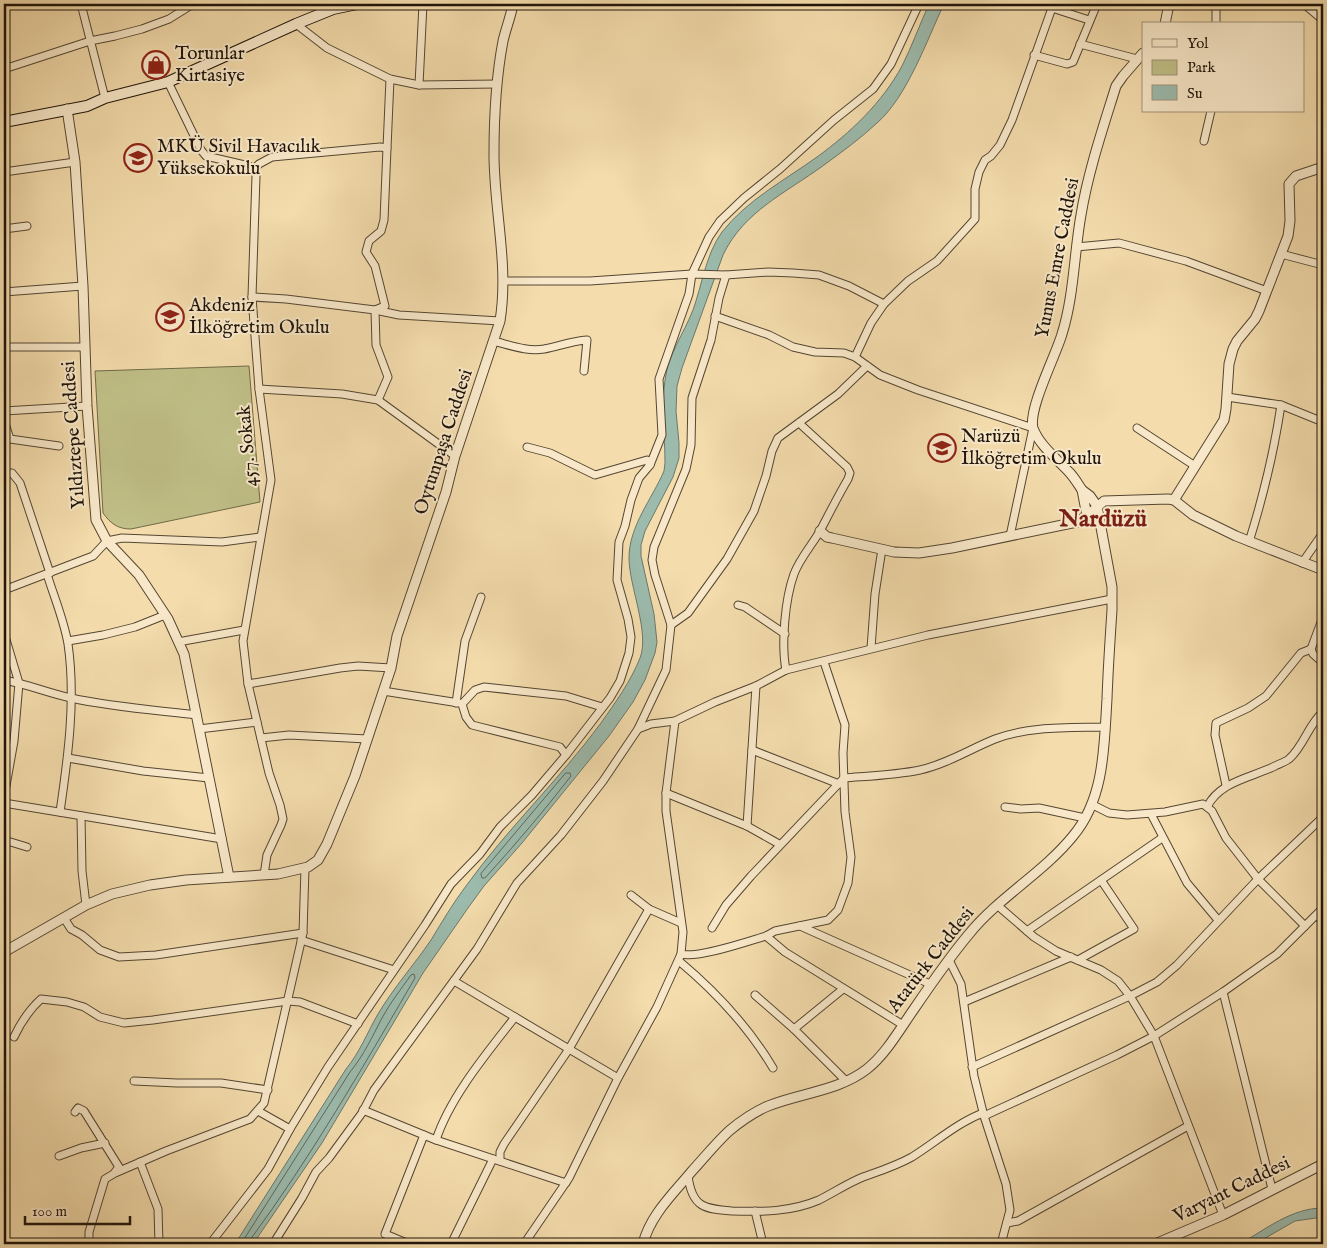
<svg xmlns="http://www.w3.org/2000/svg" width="1327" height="1248" viewBox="0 0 1327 1248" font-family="'IM FELL English',serif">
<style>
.green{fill:#c0bf87;stroke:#706a48}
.water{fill:#9cbbad;stroke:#6a786c}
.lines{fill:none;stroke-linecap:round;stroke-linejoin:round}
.shore{stroke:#5e685c;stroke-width:1}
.minor-casing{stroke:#544632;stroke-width:9}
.tertiary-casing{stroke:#544632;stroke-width:11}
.secondary-casing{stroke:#1f140a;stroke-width:12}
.minor{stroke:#f8e8c9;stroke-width:7}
.tertiary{stroke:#f8e8c9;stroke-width:9}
.secondary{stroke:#f8e8c9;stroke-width:10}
.labels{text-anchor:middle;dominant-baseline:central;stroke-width:4;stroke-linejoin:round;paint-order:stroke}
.poi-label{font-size:19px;fill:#1f140a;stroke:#f8e8c9;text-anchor:start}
.street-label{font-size:19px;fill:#1f140a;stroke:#f8e8c9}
.district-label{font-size:24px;font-weight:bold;fill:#7a1f14;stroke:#f8e8c9}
</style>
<rect width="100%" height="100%" fill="#f4dcac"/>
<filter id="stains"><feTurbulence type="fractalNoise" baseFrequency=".004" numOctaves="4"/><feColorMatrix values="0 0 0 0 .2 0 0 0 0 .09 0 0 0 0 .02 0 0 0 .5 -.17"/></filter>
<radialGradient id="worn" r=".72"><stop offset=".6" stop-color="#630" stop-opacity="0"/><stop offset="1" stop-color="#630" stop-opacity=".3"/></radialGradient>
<path class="green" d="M 249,366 L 260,502 L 131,529 C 118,529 111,524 103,513 L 95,371 Z"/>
<g class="water">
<path d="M 929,4 L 944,4 C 927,40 907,97 877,123 C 861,138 842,152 824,165 C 786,193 744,211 723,255 L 682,368 L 677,386 L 676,411 L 679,443 L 679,458 L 673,477 L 645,531 L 641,545 L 641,556 L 654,614 L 657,642 L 655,653 L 645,680 L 633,702 L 609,736 L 522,843 L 484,886 L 468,908 L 423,973 L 322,1143 L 253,1244 L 235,1244 L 346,1069 C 360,1052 367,1033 378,1014 C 394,987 414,965 431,940 C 442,922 453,903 466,886 C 507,829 559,780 601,723 C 615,703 631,681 640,658 C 650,633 629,586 629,558 C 629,526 652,499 664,471 L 665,463 C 665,436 661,407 665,380 C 668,355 684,333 693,310 C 702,285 706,254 722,232 C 747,200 785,180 817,157 C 850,133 882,103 902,66 C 912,46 920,24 929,4 Z"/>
<path d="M 1323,1208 L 1323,1217 L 1295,1221 L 1255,1244 L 1240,1244 C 1266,1229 1292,1208 1323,1208 Z"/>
</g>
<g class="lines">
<g class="shore">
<path d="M 566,773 L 570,773 L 571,776 C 544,811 515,845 485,878 L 482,878 L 481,874 Z"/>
<path d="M 241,1244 L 350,1072 C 364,1055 372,1037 382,1018 C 390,1003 401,989 411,975 L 414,974 L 415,978 C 363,1067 311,1157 250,1240 L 249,1244"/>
</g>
<defs>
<g id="minor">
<polyline points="81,4 105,98"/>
<polyline points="1216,4 1216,24"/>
<polyline points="1304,4 1323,20"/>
<polyline points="296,24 327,48 390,79 419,85 497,84"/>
<polyline points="1080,44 1137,59"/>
<polyline points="1034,55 1067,64 1073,62 1097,4"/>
<polyline points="4,69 90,41 115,36 142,29 169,19 193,4"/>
<polyline points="168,82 201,150 206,156 249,166 254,169 256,176 252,297 259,389 271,480 243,641 248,684 257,722 269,773 280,805 283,819 281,825 267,855 264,875"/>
<polyline points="419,85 423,4"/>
<polyline points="1204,141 1211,111"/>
<polyline points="254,169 259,164 272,157 380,147 387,148 390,79"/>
<polyline points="4,172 75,162"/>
<polyline points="4,229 27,226"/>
<polyline points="1076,247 1119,243 1186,261 1267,291"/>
<polyline points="1281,254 1323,265"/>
<polyline points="503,281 590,281 692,274 726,275 768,272 793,273 819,275 849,286 884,304"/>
<polyline points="4,292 83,286"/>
<polyline points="252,297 286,299 375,310 399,315 500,321"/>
<polyline points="715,316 769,335 793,347 815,352 844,353 855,357 880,375 918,390 1033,428 1010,536"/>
<path d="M 493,341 C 510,345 527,352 544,349 C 559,346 572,341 587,340 L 584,371"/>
<polyline points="4,347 85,347"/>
<polyline points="855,357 871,323 884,304 908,281 937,261 975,219 975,189 979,172 985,160 991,156 1000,145 1012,120 1052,8 1089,20"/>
<polyline points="259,389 342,394 378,400 455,456"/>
<polyline points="1227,397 1281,405 1323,422"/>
<polyline points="378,400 388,377 376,345 375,310 385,306 375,266 366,252 369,241 381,231 384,220 387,148"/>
<polyline points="4,411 87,406"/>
<polyline points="4,420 10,439 59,446"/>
<polyline points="1137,428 1195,466"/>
<polyline points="527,447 550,453 595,475 647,460 650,465"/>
<polyline points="4,474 12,473 20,483 50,573"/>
<path d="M 1249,542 C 1263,497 1274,452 1281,405"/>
<polyline points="1302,563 1323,533"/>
<path d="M 47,574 C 54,597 64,620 68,644 C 76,699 68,757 60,812"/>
<polyline points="4,590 93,556 107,541 122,538 222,542 260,537"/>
<polyline points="738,605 745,607 785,634"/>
<polyline points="1323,617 1311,649 1313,654 1323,663"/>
<polyline points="671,625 688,613 727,559 754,511 766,476 772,451 778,438 838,394 867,366"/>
<polyline points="4,633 19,683 14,741 4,797"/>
<polyline points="68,641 103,635 135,627 165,615"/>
<polyline points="178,642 244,630"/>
<polyline points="871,648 875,594 882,549"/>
<path d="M 786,670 C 781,644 785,599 794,574 C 800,558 812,545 820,531 C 829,514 838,496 848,479 L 850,473 L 847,467 L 799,423"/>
<path d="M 4,680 C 27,684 48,693 71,698 C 112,707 155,710 197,715"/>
<polyline points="248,684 340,668 358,666 391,668"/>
<polyline points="383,691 459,703"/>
<polyline points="456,703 465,641 481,597"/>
<polyline points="462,704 475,690 484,687 566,696 602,707"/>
<polyline points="462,704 466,717 472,725 560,747 566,755"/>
<polyline points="199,729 257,722"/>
<polyline points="638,729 651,724 675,721 715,702 756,686 786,670 928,635 1112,599"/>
<polyline points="261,738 289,735 367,739"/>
<polyline points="752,750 839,784"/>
<polyline points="68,758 143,771 209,778"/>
<polyline points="1226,785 1215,735 1216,723 1248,708 1266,696 1301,653 1311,649"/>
<polyline points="666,793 747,826 779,844"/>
<polyline points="4,803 222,839"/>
<polyline points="1091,804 1109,813 1127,815 1165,812 1203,804 1212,811 1226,838 1258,879 1305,926"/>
<polyline points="1005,807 1021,809 1039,808 1085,818"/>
<path d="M 1207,807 C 1220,781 1251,778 1275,766 C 1279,764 1285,762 1289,759 C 1304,746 1308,725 1323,712"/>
<polyline points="1151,814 1187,883 1218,920"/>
<polyline points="81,816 82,871 86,905"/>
<polyline points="747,826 756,686"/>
<polyline points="4,840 27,847"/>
<polyline points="631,895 649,909 681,923"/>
<polyline points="997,905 1034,937 1056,951 1101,970 1118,981 1130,996 1154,1036 1223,1215"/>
<polyline points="1318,914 1323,925"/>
<polyline points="64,918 71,929 82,935 100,950 119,957 156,955 303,933"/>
<polyline points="800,926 930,984"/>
<path d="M 712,928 L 726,905 L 751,876 L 844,778 C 869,776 896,775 920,770 C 947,764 970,749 995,739 C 1029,726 1069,728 1105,727"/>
<polyline points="1027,931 1162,838"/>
<polyline points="766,936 785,952 903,1025"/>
<polyline points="301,940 394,970"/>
<path d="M 681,954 C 697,959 749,941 766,936 L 775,931 L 828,920 L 838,910 L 848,883 L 851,857 L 845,812 L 843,753 L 845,725 L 824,662"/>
<polyline points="949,960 961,984 974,1076 984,1116 1006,1184 1010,1210 1001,1244"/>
<polyline points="1078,960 1134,929 1101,880"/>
<path d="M 679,961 C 716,992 748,1026 773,1068"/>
<polyline points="454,981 618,1078"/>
<polyline points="843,989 794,1029 846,1081"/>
<polyline points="1223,992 1272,1189"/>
<polyline points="755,995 794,1029"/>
<polyline points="964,1002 1071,957"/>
<path d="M 14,1037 C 21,1022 29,1010 41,999 L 67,1002 L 84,1007 L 100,1017 L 124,1023 L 153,1020 L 288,1001 L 300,1002 L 358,1024"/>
<polyline points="972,1067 1130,996 1157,982 1177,965 1258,879 1323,817"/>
<polyline points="134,1081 177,1083 221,1083 268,1090"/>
<polyline points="363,1110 436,1140 566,1183"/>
<polyline points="75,1112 78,1108 84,1111 119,1167 115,1172"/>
<polyline points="984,1116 1117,1055 1154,1036 1223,992 1277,954 1323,908"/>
<polyline points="290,1129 328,1067 425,925 451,884 480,854 500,827 532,795 566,755 610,698 620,681 629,653 631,637 628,619 617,580 619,542 625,526 631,500 639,478 650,465 662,435 659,379 689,294 692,274 709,237 720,221 744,198 780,169 834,120 873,89 891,64 919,4"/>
<path d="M 436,1140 C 450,1097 487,1053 515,1017"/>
<polyline points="59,1156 81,1148 105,1143"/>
<polyline points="500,1161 500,1152 504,1144 569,1049 649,909"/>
<polyline points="140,1162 158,1209 159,1244"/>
<path d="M 688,1176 C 692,1207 704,1209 732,1211 C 762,1212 791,1212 819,1200 C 833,1193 848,1183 863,1177 C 880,1171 896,1166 912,1157 C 936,1142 957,1123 983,1113"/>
<polyline points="755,1211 763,1244"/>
<polyline points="1007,1223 1018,1221 1188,1126"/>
<polyline points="89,1244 89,1232 105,1179 115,1173 166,1151 250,1119 264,1103 303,933 305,868"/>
<polyline points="210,1244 268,1169 290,1129 258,1111"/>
<polyline points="273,1244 302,1198 316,1172 329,1158 362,1113 374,1090 477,949 517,883 561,835 603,781 638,729 666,670 671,625 655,575 652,560 654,547 686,469 691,445 692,398 711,340 719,298 726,275"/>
<polyline points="409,1244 385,1234 424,1135"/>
<polyline points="451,1244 493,1159"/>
<polyline points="524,1244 569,1178 618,1078 657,1007 681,954 683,932 666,811 666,793 675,721"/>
</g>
<g id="tertiary">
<polyline points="1165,24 1169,4"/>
<polyline points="67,109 75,162 83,286 87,406 96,520 107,541 139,575 168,619 184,654 229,877"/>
<path d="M 1082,490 C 1078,484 1074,477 1069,472 C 1057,459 1039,445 1033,428 C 1028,409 1056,355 1062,334 C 1074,296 1074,254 1081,215 C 1088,172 1103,128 1116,86 L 1123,76 L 1143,53"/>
<polyline points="1174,500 1224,420 1226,409 1229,364 1233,349 1237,341 1255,319 1259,311 1288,236 1290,221 1289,184 1296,176 1323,167"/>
<polyline points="820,531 827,537 832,538 894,552 919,553 952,548 1077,522 1087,516 1104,501 1168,499 1174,500 1193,515 1236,536 1323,570"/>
<path d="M 4,952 L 86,905 L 112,894 L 150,885 L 186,880 L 278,874 L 308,867 L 318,860 L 327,844 L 355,776 L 391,668 L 397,636 L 446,492 L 455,456 L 500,321 C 509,265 494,210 494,154 C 494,116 496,78 503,41 C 506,28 511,16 513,4"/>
<path d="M 643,1244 C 650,1215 674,1193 692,1171 C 704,1158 716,1143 729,1131 C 741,1121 754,1112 768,1106 C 800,1093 839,1091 867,1069 C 886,1054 900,1029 914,1009 C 931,984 949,958 969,934 C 999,897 1043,873 1073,836 C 1105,798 1104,745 1107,699 C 1108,669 1110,640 1112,610 L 1112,587 L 1097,506 L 1090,496 L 1082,490 L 1087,516"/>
<polyline points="1155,1244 1223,1215 1323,1164"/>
</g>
<polyline id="secondary" points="4,122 87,106 105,98 168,82 296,24 333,9 357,4"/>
</defs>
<use href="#minor" class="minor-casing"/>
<use href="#tertiary" class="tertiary-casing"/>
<use href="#secondary" class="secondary-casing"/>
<use href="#minor" class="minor"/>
<use href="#tertiary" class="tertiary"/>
<use href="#secondary" class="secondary"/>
</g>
<defs>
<symbol id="shop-ring" viewBox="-11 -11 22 22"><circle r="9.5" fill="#f8e8c9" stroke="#8f2418" stroke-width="1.5"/><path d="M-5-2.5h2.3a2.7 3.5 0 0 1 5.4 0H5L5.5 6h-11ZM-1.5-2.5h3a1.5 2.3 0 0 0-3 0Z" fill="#8f2418"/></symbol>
<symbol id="school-ring" viewBox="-11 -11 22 22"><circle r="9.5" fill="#f8e8c9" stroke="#8f2418" stroke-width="1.5"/><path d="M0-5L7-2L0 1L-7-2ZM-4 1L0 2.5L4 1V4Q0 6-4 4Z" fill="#8f2418"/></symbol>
</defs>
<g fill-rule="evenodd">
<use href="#shop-ring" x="140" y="49" width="32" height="32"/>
<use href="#school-ring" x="122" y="142" width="32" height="32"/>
<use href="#school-ring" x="154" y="301" width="32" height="32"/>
<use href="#school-ring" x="926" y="432" width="32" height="32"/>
</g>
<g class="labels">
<g class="poi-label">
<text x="175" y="54">Torunlar<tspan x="175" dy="22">Kirtasiye</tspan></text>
<text x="157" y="147">MKÜ Sivil Havacılık<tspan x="157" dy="22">Yüksekokulu</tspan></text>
<text x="189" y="306">Akdeniz<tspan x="189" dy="22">İlköğretim Okulu</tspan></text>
<text x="961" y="437">Narüzü<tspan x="961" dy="22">İlköğretim Okulu</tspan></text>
</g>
<g class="street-label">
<text transform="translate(1058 258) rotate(-79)">Yunus Emre Caddesi</text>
<text transform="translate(74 435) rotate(-94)">Yıldıztepe Caddesi</text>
<text transform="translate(444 442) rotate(-72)">Oytunpaşa Caddesi</text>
<text transform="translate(248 446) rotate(-95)">457. Sokak</text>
<text transform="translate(931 960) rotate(-52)">Atatürk Caddesi</text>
<text transform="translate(1232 1190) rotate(-26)">Varyant Caddesi</text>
</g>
<g class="district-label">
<text x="1103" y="519">Nardüzü</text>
</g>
</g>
<rect width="1327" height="1248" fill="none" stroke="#f4dcac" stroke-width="20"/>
<rect x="5" y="5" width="1317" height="1238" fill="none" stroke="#1f140a" stroke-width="2.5"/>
<rect x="10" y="10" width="1307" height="1228" fill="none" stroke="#1f140a"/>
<rect x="1142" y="22" width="162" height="90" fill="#f8e8c9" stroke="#a1937d"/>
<rect x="1152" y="39" width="25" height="8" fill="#f8e8c9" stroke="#a1937d"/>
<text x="1187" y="48" font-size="15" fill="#1f140a">Yol</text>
<rect x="1152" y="60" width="25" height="15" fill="#c0bf87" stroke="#a1937d"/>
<text x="1187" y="72" font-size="15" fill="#1f140a">Park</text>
<rect x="1152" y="85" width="25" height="15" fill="#9cbbad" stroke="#a1937d"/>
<text x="1187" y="98" font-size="15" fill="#1f140a">Su</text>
<path d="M25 1216v8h105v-8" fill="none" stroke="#1f140a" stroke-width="2.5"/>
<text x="32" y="1216" font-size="15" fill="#1f140a" stroke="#f8e8c9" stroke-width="4" paint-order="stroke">100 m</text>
<rect width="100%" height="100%" filter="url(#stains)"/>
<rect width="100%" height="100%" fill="url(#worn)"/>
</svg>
